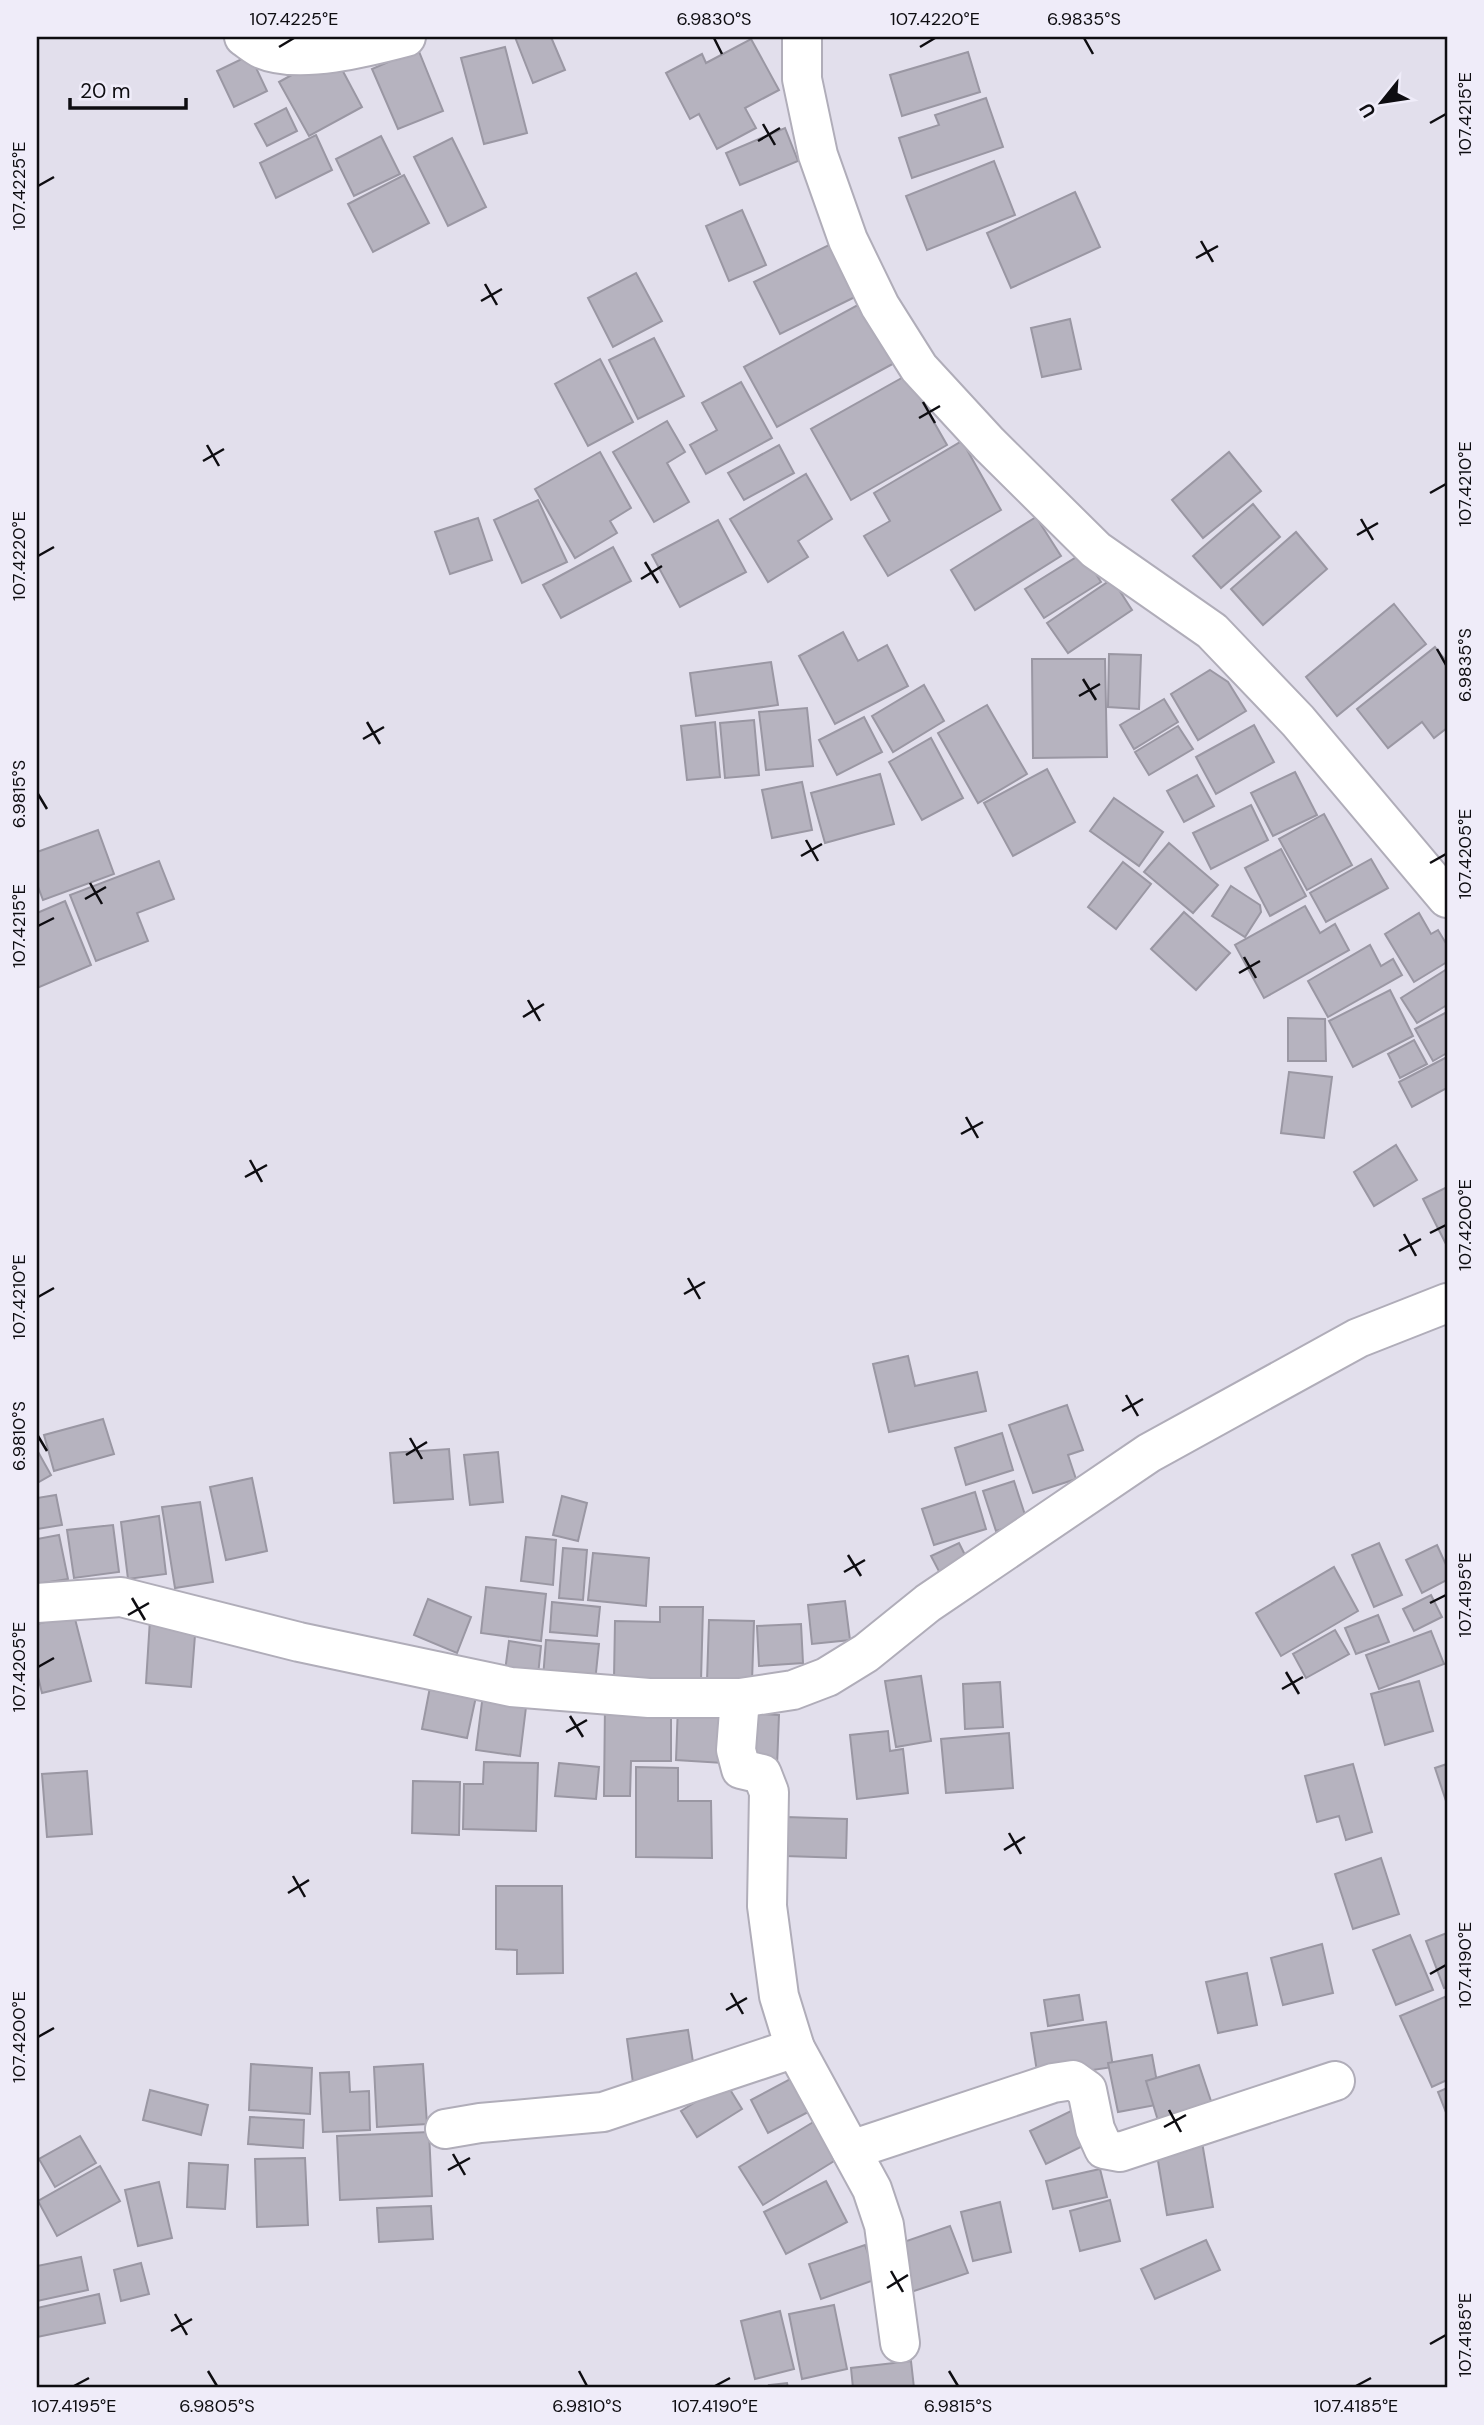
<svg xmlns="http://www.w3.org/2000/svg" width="1484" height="2425" viewBox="0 0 1484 2425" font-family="'DM Sans',sans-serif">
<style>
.building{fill:#b6b3bf;stroke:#9a97a3;stroke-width:2}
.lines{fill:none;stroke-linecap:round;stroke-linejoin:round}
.minor-casing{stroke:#b0adb9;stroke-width:42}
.secondary-casing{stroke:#b0adb9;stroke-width:42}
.minor{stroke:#fff;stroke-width:38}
.secondary{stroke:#fff;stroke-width:38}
.ticks{fill:none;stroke:#0e0d11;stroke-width:2.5}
.neatline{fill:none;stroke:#0e0d11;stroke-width:2.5}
.ticks-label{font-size:18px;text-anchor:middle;fill:#0e0d11}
</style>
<rect width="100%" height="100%" fill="#e2dfec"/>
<g class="building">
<polygon points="515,37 551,37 565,70 533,83"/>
<polygon points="751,39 779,90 745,108 756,128 717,149 699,114 690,119 666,73 702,54 706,63"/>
<polygon points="505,47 527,133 484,144 461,58"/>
<polygon points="418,49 443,111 398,129 372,69"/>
<polygon points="968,52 980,92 902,116 890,75"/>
<polygon points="250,55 267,91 234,107 217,71"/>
<polygon points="317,61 338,62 362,107 309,136 279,82"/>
<polygon points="986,98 1003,147 912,178 899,138 939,125 935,115"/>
<polygon points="286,108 297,131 267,146 255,124"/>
<polygon points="785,128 798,161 740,185 726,153"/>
<polygon points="316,135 332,170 276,198 260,163"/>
<polygon points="381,136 400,174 354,196 336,159"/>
<polygon points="452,138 486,207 448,226 414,157"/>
<polygon points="994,161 1015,215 927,250 906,196"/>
<polygon points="404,175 429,223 373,252 348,204"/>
<polygon points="1075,192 1100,247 1011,288 987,233"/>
<polygon points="742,210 766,265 729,281 706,226"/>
<polygon points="833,243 859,295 780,334 754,282"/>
<polygon points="636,273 662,321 613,347 588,298"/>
<polygon points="865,301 898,361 777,427 744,367"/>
<polygon points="1070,319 1081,369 1042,377 1031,328"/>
<polygon points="654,338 684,396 638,419 609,360"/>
<polygon points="600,359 633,422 588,446 555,384"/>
<polygon points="907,375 947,445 851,500 811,429"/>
<polygon points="741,382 772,438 706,474 690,445 717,430 702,403"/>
<polygon points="667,421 685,452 667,463 689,502 654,522 613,452"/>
<polygon points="962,441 1001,510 888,576 864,536 890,521 874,493"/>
<polygon points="779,445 794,473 744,500 728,473"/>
<polygon points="600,452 631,508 610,521 617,533 575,558 535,489"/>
<polygon points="1229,452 1261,491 1203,538 1172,500"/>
<polygon points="806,474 832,519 798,541 808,557 768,582 730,519"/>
<polygon points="538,500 567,562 522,583 494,520"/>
<polygon points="1253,504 1280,537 1221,588 1193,556"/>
<polygon points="1036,517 1061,556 975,610 951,570"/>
<polygon points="478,518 492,560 450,574 435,532"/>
<polygon points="718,520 746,572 680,607 652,555"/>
<polygon points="1296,532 1327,569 1263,625 1231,589"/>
<polygon points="613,547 631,581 561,618 543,585"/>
<polygon points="1083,553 1101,582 1044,618 1025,589"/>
<polygon points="1112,579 1132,610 1068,653 1047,623"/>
<polygon points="1394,604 1426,644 1337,716 1306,677"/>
<polygon points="843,632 858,661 887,645 908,686 835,724 799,656"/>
<polygon points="1435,647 1447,662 1447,728 1434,738 1422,722 1388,748 1357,709"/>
<polygon points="1109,654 1141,655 1139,709 1108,707"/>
<polygon points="1032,659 1105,659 1107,757 1033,758"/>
<polygon points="771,662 778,705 696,716 690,673"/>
<polygon points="1210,670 1228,682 1246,711 1198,740 1171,694"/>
<polygon points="924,685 944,721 893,752 872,716"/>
<polygon points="1164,699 1178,722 1134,749 1120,725"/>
<polygon points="987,705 1027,774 978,803 938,733"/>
<polygon points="807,708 813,766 766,770 759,712"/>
<polygon points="864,717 882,752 837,775 819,740"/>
<polygon points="754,720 759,775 725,778 720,723"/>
<polygon points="715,722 720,777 687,780 681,726"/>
<polygon points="1254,725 1274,762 1216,794 1196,757"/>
<polygon points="1178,726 1193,749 1149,775 1135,752"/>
<polygon points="931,738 963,798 922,820 889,762"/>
<polygon points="1047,769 1075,822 1013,856 984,803"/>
<polygon points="1295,772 1317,815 1273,836 1251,793"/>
<polygon points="880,774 894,824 825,843 811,793"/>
<polygon points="1197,775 1214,806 1184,822 1167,791"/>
<polygon points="802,782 812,830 772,838 762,790"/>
<polygon points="1114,798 1163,832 1139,866 1090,831"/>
<polygon points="1251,805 1268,840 1211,869 1193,833"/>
<polygon points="1324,814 1352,865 1307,890 1279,839"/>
<polygon points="98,830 114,874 43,900 37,884 37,852"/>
<polygon points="1169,843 1218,885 1193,913 1144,872"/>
<polygon points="1281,849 1306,896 1270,916 1245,868"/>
<polygon points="1371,859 1388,888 1326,922 1310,893"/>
<polygon points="159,861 174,899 137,913 148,941 96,961 70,895"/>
<polygon points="1123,862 1151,884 1116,929 1088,907"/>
<polygon points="1231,886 1260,905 1261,912 1245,937 1212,916"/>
<polygon points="65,901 91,965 37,988 37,913"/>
<polygon points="1305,906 1320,933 1335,924 1349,950 1264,998 1235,945"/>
<polygon points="1184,912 1230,953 1196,990 1151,949"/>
<polygon points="1419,913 1431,934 1438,930 1447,945 1447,962 1414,982 1385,934"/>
<polygon points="1370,945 1381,966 1393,959 1402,975 1328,1017 1308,981"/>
<polygon points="1447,969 1447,1005 1417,1023 1401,998"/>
<polygon points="1390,990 1413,1036 1353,1067 1329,1021"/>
<polygon points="1447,1012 1447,1053 1433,1061 1415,1029"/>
<polygon points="1288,1018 1325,1019 1326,1061 1288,1061"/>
<polygon points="1414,1040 1427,1064 1400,1078 1388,1054"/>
<polygon points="1447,1057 1447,1088 1412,1107 1399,1082"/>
<polygon points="1289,1072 1332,1077 1324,1138 1281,1133"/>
<polygon points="1396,1145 1417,1180 1374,1206 1354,1172"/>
<polygon points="1447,1187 1447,1246 1423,1199"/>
<polygon points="908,1356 915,1386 977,1372 986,1411 889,1432 873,1364"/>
<polygon points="1067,1405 1083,1450 1068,1455 1076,1479 1033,1493 1009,1425"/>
<polygon points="103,1419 114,1454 54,1471 44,1435"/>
<polygon points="1002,1433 1013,1470 966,1485 955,1448"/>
<polygon points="449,1449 453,1499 394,1503 390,1453"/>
<polygon points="37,1450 51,1475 37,1483"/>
<polygon points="498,1452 503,1502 470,1505 464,1455"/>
<polygon points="252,1478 267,1551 226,1560 210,1487"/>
<polygon points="1014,1481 1027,1521 996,1531 983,1491"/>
<polygon points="975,1492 986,1529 934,1545 922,1509"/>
<polygon points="56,1495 62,1525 37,1529 37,1498"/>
<polygon points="562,1496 587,1503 578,1541 553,1535"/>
<polygon points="200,1502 213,1582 175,1588 162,1507"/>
<polygon points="159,1516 166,1574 128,1579 121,1522"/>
<polygon points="113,1525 119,1572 74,1578 67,1530"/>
<polygon points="59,1535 68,1579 37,1584 37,1539"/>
<polygon points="526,1537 556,1540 553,1585 521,1581"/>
<polygon points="959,1543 970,1565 943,1579 931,1556"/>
<polygon points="1379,1543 1402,1595 1374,1607 1352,1555"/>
<polygon points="1437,1545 1447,1567 1447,1580 1422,1593 1406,1560"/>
<polygon points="563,1548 587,1550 583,1600 559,1598"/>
<polygon points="593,1553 649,1558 646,1606 588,1600"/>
<polygon points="1334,1567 1358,1611 1281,1656 1256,1613"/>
<polygon points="486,1587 546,1594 541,1641 481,1633"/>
<polygon points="1431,1595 1442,1617 1414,1631 1403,1609"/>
<polygon points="428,1599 471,1617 457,1653 414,1635"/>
<polygon points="845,1601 850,1640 812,1644 808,1605"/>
<polygon points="552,1602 600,1607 597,1636 550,1632"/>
<polygon points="660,1607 703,1607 701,1681 614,1679 615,1621 660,1622"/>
<polygon points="74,1615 91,1681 42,1693 37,1673 37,1624"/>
<polygon points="1378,1615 1389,1642 1356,1654 1345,1628"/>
<polygon points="150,1619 196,1622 191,1687 146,1683"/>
<polygon points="709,1620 754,1621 752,1682 707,1681"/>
<polygon points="801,1624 803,1663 759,1666 757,1626"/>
<polygon points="1335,1630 1349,1654 1306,1678 1293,1654"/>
<polygon points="1431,1631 1444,1664 1379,1689 1366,1655"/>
<polygon points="546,1640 599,1644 595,1682 543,1678"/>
<polygon points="509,1641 541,1646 538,1675 505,1671"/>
<polygon points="921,1676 931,1741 896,1747 885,1681"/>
<polygon points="1419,1681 1433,1731 1385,1745 1371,1694"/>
<polygon points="431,1682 477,1692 467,1738 422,1729"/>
<polygon points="1000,1682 1003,1727 965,1729 963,1684"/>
<polygon points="483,1694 527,1699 520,1756 476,1750"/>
<polygon points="605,1704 671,1705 671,1761 631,1761 630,1796 604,1796"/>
<polygon points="678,1705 726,1708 723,1763 676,1760"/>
<polygon points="748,1713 779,1715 777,1766 746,1765"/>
<polygon points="888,1731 890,1751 903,1749 908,1793 857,1799 850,1735"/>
<polygon points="1009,1733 1013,1788 946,1793 941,1739"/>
<polygon points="484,1762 538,1763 536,1831 463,1829 464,1784 483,1784"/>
<polygon points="559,1763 599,1767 596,1799 555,1796"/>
<polygon points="1353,1764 1372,1832 1346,1840 1339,1816 1317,1822 1305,1776"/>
<polygon points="1447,1764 1447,1804 1435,1768"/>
<polygon points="636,1767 678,1768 678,1801 711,1801 712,1858 636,1857"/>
<polygon points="87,1771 92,1834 47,1837 42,1774"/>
<polygon points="413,1781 460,1782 459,1835 412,1833"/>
<polygon points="786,1817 847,1819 846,1858 785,1856"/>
<polygon points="1381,1858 1399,1914 1353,1929 1335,1874"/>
<polygon points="496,1886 562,1886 563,1973 517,1974 517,1950 496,1949"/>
<polygon points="1447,1933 1447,1987 1444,1988 1426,1941"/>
<polygon points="1410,1935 1433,1990 1396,2005 1373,1950"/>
<polygon points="1322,1944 1333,1993 1283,2005 1271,1958"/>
<polygon points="1247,1973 1257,2025 1218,2033 1206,1982"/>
<polygon points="1079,1995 1083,2020 1048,2026 1044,2000"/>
<polygon points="1447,1996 1447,2080 1432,2087 1400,2016"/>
<polygon points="1106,2022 1113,2067 1038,2078 1031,2033"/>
<polygon points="688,2030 695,2075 633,2083 627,2039"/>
<polygon points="1152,2055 1161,2104 1118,2112 1108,2063"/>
<polygon points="251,2064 312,2068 310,2114 249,2110"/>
<polygon points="423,2064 427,2124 377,2127 374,2067"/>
<polygon points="1199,2065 1213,2107 1159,2124 1146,2081"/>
<polygon points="349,2072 350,2092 369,2091 370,2130 323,2132 320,2073"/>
<polygon points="794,2077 812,2110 768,2133 751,2100"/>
<polygon points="726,2083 742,2109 697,2137 681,2111"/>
<polygon points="1447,2088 1447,2115 1438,2092"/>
<polygon points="150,2090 208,2105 201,2135 143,2120"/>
<polygon points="1073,2110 1089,2143 1046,2164 1030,2131"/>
<polygon points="250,2117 304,2120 303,2148 248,2144"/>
<polygon points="815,2121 839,2158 763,2205 739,2167"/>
<polygon points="429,2132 432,2196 340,2200 337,2136"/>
<polygon points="80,2136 96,2163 55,2187 39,2159"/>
<polygon points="1202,2142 1213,2207 1167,2215 1156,2149"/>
<polygon points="305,2158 308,2225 257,2227 255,2159"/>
<polygon points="189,2163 228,2165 225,2209 187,2207"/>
<polygon points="100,2166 120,2201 57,2236 38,2201"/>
<polygon points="1100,2169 1107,2197 1053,2209 1046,2181"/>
<polygon points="826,2181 847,2222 786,2254 764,2212"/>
<polygon points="159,2182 172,2238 138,2246 125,2190"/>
<polygon points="1110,2200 1120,2241 1080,2251 1070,2211"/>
<polygon points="1000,2202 1011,2252 973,2261 961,2212"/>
<polygon points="431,2206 433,2239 379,2242 377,2208"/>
<polygon points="950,2226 968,2273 908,2293 892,2246"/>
<polygon points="1206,2240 1220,2270 1155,2299 1141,2269"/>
<polygon points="865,2245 877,2279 821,2299 809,2264"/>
<polygon points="81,2257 88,2290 37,2301 37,2266"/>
<polygon points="141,2263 149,2294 121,2301 114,2270"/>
<polygon points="99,2294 105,2323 37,2337 37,2308"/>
<polygon points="834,2305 847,2369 802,2379 789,2314"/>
<polygon points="780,2311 794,2369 755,2379 741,2321"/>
<polygon points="911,2361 914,2388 853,2388 851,2368"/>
<polygon points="787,2383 788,2388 770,2388 769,2385"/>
</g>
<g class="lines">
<defs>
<g id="minor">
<path d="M 244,37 C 250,41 256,46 262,49 C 299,65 368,47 406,37"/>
<polyline points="37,1603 121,1597 299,1642 511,1687 649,1698 740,1698 793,1690 827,1677 866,1653 928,1603 1149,1453 1358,1338 1447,1303"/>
<polyline points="740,1698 736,1750 741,1769 762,1774 769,1792 767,1906 779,1996 795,2048 872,2189 884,2225 900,2343"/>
<polyline points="445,2129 480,2123 603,2112 795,2048"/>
<polyline points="851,2150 1053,2083 1073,2080 1087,2090 1095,2129 1104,2149 1120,2152 1335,2081"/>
</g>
<polyline id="secondary" points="802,37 802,79 818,155 848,240 880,306 919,368 989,444 1096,550 1212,631 1298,721 1447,898"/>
</defs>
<use href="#minor" class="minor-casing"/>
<use href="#secondary" class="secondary-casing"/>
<use href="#minor" class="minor"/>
<use href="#secondary" class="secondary"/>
</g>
<path class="ticks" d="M 714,38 L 722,54M 1084,38 L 1093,54M 279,47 L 294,38M 920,47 L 935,38M 1430,123 L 1446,114M 763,124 L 775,145M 758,141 L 780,128M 38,186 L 54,177M 1201,241 L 1213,262M 1196,258 L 1218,246M 485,284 L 497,305M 481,301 L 502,289M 923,402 L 935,423M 919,418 L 940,406M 207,445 L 219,466M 203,461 L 224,449M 1430,493 L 1446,484M 1361,519 L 1373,540M 1357,535 L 1378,523M 38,556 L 54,547M 645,562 L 658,583M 641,579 L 662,566M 1437,649 L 1446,665M 1083,679 L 1096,700M 1079,696 L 1100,684M 367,722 L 380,744M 363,739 L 384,727M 38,794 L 47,809M 806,840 L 818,861M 801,856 L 822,844M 1430,863 L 1446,854M 90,883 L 102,904M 85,899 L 106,887M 38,926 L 54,918M 1244,957 L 1256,978M 1239,973 L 1260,961M 528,1000 L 540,1021M 523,1017 L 544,1004M 966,1117 L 978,1138M 961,1134 L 983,1122M 250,1160 L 262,1182M 245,1177 L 267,1165M 1430,1233 L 1446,1225M 1404,1234 L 1416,1256M 1399,1251 L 1421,1239M 688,1278 L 700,1299M 684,1294 L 705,1282M 38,1297 L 54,1288M 1126,1395 L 1138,1416M 1122,1411 L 1143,1399M 38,1436 L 47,1451M 410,1438 L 422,1459M 406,1455 L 427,1442M 848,1555 L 861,1576M 844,1572 L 865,1560M 132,1598 L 145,1620M 1430,1603 L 1446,1595M 128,1615 L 149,1603M 38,1667 L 54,1658M 1286,1672 L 1299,1694M 1282,1689 L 1303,1677M 570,1716 L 583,1737M 566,1732 L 587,1720M 1009,1833 L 1021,1854M 1004,1850 L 1025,1837M 293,1876 L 305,1897M 288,1893 L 309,1880M 1430,1974 L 1446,1965M 731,1993 L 743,2014M 726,2010 L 747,1998M 38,2037 L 54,2028M 1169,2110 L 1181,2132M 1164,2127 L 1186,2115M 453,2154 L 465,2175M 448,2170 L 470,2158M 891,2271 L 903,2292M 887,2288 L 908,2275M 175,2314 L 187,2335M 171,2331 L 192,2319M 1430,2344 L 1446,2335M 208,2371 L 217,2386M 579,2371 L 587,2386M 949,2371 L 958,2386M 74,2386 L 89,2378M 715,2386 L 730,2378M 1356,2386 L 1371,2378"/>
<rect width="1484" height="2425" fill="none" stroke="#efecf9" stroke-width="77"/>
<g transform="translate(1382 102) rotate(240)" stroke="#efecf9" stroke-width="5" paint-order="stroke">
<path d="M0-5L12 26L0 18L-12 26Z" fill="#0e0d11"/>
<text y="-10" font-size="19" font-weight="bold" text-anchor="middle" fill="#0e0d11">U</text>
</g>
<path d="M70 98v10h116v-10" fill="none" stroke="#0e0d11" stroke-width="3.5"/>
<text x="80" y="98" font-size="21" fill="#0e0d11" stroke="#efecf9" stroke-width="5" paint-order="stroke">20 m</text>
<rect x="38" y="38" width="1408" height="2348" class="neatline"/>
<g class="ticks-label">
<text x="294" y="25">107.4225°E</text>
<text x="714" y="25">6.9830°S</text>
<text x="935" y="25">107.4220°E</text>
<text x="1084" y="25">6.9835°S</text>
<text transform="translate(1465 114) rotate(-90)" y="6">107.4215°E</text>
<text transform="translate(19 186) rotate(-90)" y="6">107.4225°E</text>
<text transform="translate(1465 484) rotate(-90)" y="6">107.4210°E</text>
<text transform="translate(19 556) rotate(-90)" y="6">107.4220°E</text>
<text transform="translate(1465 665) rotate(-90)" y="6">6.9835°S</text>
<text transform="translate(19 794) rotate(-90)" y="6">6.9815°S</text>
<text transform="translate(1465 854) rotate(-90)" y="6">107.4205°E</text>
<text transform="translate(19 926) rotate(-90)" y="6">107.4215°E</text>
<text transform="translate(1465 1225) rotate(-90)" y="6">107.4200°E</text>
<text transform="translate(19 1297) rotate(-90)" y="6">107.4210°E</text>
<text transform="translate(19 1436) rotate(-90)" y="6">6.9810°S</text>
<text transform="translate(1465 1595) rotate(-90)" y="6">107.4195°E</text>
<text transform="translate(19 1667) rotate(-90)" y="6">107.4205°E</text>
<text transform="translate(1465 1965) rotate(-90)" y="6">107.4190°E</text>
<text transform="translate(19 2037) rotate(-90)" y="6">107.4200°E</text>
<text transform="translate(1465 2335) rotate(-90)" y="6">107.4185°E</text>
<text x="74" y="2412">107.4195°E</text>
<text x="217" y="2412">6.9805°S</text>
<text x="587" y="2412">6.9810°S</text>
<text x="715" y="2412">107.4190°E</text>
<text x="958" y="2412">6.9815°S</text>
<text x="1356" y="2412">107.4185°E</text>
</g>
</svg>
